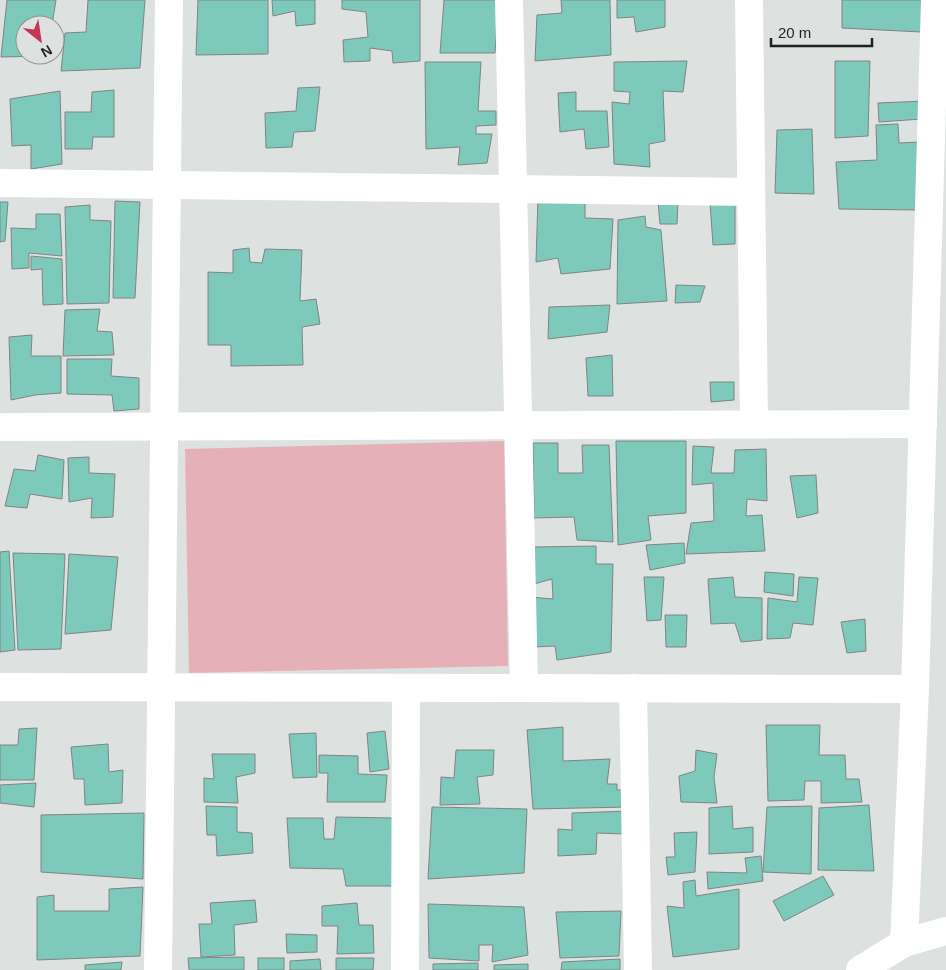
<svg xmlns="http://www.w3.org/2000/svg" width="946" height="970" viewBox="0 0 946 970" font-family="Helvetica,sans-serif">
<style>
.green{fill:#e5b1b6}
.building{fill:#7dc9bc;stroke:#818484}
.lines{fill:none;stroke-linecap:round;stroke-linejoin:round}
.minor{stroke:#fff;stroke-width:28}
</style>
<rect width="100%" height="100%" fill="#dde1e0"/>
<polygon class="green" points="504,441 508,666 189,673 185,449"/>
<g class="building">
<polygon points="7,0 56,0 52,25 25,25 25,55 46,55 46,56 1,57"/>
<polygon points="88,0 145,0 140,68 61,71 65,33 86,32"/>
<polygon points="198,0 268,0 268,54 196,55"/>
<polygon points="272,0 315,0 315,24 296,26 295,11 273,16"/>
<polygon points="342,0 420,0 420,61 393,63 392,51 370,48 370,61 344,62 343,40 368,37 366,12 342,9"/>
<polygon points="444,0 498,0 495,53 440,53"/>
<polygon points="561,0 610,0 611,55 535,61 537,15 562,13"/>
<polygon points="617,0 665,0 665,27 636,32 634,17 617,18"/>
<polygon points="842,0 923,0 921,32 842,28"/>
<polygon points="687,61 683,92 663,91 665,141 649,144 650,167 614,164 612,102 629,104 630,92 614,91 614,62"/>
<polygon points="835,61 870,61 868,136 835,138"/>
<polygon points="425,62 481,62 478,111 496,111 496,125 476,126 476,134 492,134 487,163 458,165 460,147 426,149"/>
<polygon points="320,87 315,131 294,132 292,147 266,148 265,113 296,111 298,88"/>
<polygon points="114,90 114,137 93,137 92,149 65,149 65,112 91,112 92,92"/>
<polygon points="60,91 62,164 31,169 31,145 12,146 10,99"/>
<polygon points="576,92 576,111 607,111 609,147 586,149 584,129 560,132 558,93"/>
<polygon points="924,101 922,119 879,122 878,103"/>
<polygon points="898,124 899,143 920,142 920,210 839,209 836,162 877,160 876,125"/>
<polygon points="812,129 814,194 775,193 777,130"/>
<polygon points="538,198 585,198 585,218 613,219 610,269 561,274 558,258 536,262"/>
<polygon points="115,201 140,202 135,298 113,298"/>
<polygon points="0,202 8,202 5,241 0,242"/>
<polygon points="658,202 678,202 677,224 660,224"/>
<polygon points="735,202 735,244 713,245 710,203"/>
<polygon points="90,205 90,220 111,221 109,303 67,304 65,207"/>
<polygon points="36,214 60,214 62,256 29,253 29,268 12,269 11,228 36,229"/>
<polygon points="645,216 646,227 661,230 667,301 617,304 618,220"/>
<polygon points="249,248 250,262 262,263 265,249 302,250 300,301 316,299 320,324 302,327 303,365 231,366 231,345 208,345 208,272 233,273 233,250"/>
<polygon points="31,256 62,259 63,304 43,305 42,269 31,270"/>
<polygon points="676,285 705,286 700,302 675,303"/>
<polygon points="610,305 607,332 548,339 549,307"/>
<polygon points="100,309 97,331 112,332 114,355 63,356 65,310"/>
<polygon points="32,335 31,356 61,356 61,393 35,395 11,400 9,337"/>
<polygon points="612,355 613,396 588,396 586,358"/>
<polygon points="67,359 112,359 111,376 139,378 139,409 114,411 112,395 67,394"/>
<polygon points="710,382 734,382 734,400 711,402"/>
<polygon points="616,441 686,441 686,513 648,516 651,540 618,545"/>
<polygon points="533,443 558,443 558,473 583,473 582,445 609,445 613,542 577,540 574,517 534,518"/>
<polygon points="693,446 714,447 711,473 734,473 735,450 766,449 767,501 747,499 746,516 762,515 765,551 686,554 691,523 714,521 713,483 692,485"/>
<polygon points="38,455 64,460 62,499 30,494 27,508 5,506 14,469 35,471"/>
<polygon points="89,457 89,473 115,474 113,517 91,518 92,498 69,502 68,458"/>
<polygon points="816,475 818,513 797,518 790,476"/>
<polygon points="684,543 685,563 650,570 646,545"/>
<polygon points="596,546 596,564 613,564 611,652 557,660 555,646 533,647 530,597 553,599 552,579 534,584 534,547"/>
<polygon points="9,551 15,650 0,652 0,552"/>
<polygon points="13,553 65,554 61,649 18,650"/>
<polygon points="69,554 118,557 111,630 65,634"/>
<polygon points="765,572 794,574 793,596 764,592"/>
<polygon points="644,577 664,577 661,620 647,621"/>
<polygon points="733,577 735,597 762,598 762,640 741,642 735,623 711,624 708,579"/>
<polygon points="799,577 818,578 813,625 793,623 790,638 767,639 768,598 797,602"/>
<polygon points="665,615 687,615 686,647 666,647"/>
<polygon points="865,619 866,651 847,653 841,622"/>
<polygon points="766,725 820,725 819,755 845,755 846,779 859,779 862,802 821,803 821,781 805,781 804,800 768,801"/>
<polygon points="563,727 563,761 610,759 607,784 617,784 617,790 625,790 629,807 533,809 527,730"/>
<polygon points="37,728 34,780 0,780 0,745 18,745 19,729"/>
<polygon points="385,731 389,769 370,772 367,733"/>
<polygon points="316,733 317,777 293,778 289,734"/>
<polygon points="108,744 109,772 123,770 122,803 85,805 84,779 74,779 71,747"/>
<polygon points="456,750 494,750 493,775 477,777 480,804 440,805 441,777 454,778"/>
<polygon points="696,750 717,754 714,777 717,803 681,802 679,776 695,771"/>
<polygon points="212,754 255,754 255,773 236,777 238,803 204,802 204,778 214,779"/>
<polygon points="319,755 358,756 358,774 387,775 385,802 327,802 328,773 319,773"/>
<polygon points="36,783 34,807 0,803 0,785"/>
<polygon points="869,805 874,871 818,870 819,808"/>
<polygon points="206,806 237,807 237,832 252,833 253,853 217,856 216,835 207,835"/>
<polygon points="732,806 733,829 753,827 753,852 709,854 709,808"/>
<polygon points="812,806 811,874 763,872 767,807"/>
<polygon points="432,807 527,809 524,873 428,879"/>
<polygon points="629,811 625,834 597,833 596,854 558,856 558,829 572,830 572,813"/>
<polygon points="144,813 143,879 41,872 41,815"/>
<polygon points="336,817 393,818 394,886 346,886 343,869 290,868 287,818 323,818 324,839 334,839"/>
<polygon points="697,832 695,872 668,875 666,857 675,857 674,833"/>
<polygon points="761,856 763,881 708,889 707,872 747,873 745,858"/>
<polygon points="823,876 834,895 784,921 773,901"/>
<polygon points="695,880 696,896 739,889 739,949 673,957 667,906 684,908 683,882"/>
<polygon points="143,887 140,956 37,960 37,897 54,895 54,911 109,911 109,889"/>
<polygon points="255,900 257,922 234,925 235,955 201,957 199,924 212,924 210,903"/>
<polygon points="357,903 359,925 373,925 374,953 337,954 338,926 322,926 322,906"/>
<polygon points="428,904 524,907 528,955 492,962 493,945 479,945 479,961 429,958"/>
<polygon points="621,911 619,956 560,958 556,912"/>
<polygon points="286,934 317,935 317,952 287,953"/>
<polygon points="244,957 244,970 189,970 188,958"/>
<rect x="258" y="958" width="26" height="12"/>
<polygon points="336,958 374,958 373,970 336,970"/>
<polygon points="320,959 321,970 290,970 290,961"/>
<polygon points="620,959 620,970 561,970 562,962"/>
<polygon points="122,962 121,970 85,970 85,965"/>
<polygon points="478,963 478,970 433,970 433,964"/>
<polygon points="528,964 528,970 494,970 494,965"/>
</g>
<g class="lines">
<g class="minor">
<polyline points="509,0 524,687"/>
<polyline points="749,0 754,424"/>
<polyline points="0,183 751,192"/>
<polyline points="0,427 923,424"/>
<polyline points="0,687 915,689"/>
<polyline points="633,688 638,970"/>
<polyline points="904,943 915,689 935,0"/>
<polyline points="158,970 169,0"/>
<polyline points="405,970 406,688"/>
<polyline points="860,970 904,943 946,931"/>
</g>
</g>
<g transform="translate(40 40) rotate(150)"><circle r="24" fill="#dde1e0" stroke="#919493"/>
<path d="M0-4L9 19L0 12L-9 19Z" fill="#c43556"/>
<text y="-8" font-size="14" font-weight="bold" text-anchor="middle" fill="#1f2120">N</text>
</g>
<path d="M771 38v8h101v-8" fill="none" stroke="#1f2120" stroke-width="2.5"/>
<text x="778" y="38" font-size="15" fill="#1f2120" stroke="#dde1e0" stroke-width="4" paint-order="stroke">20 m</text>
</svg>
